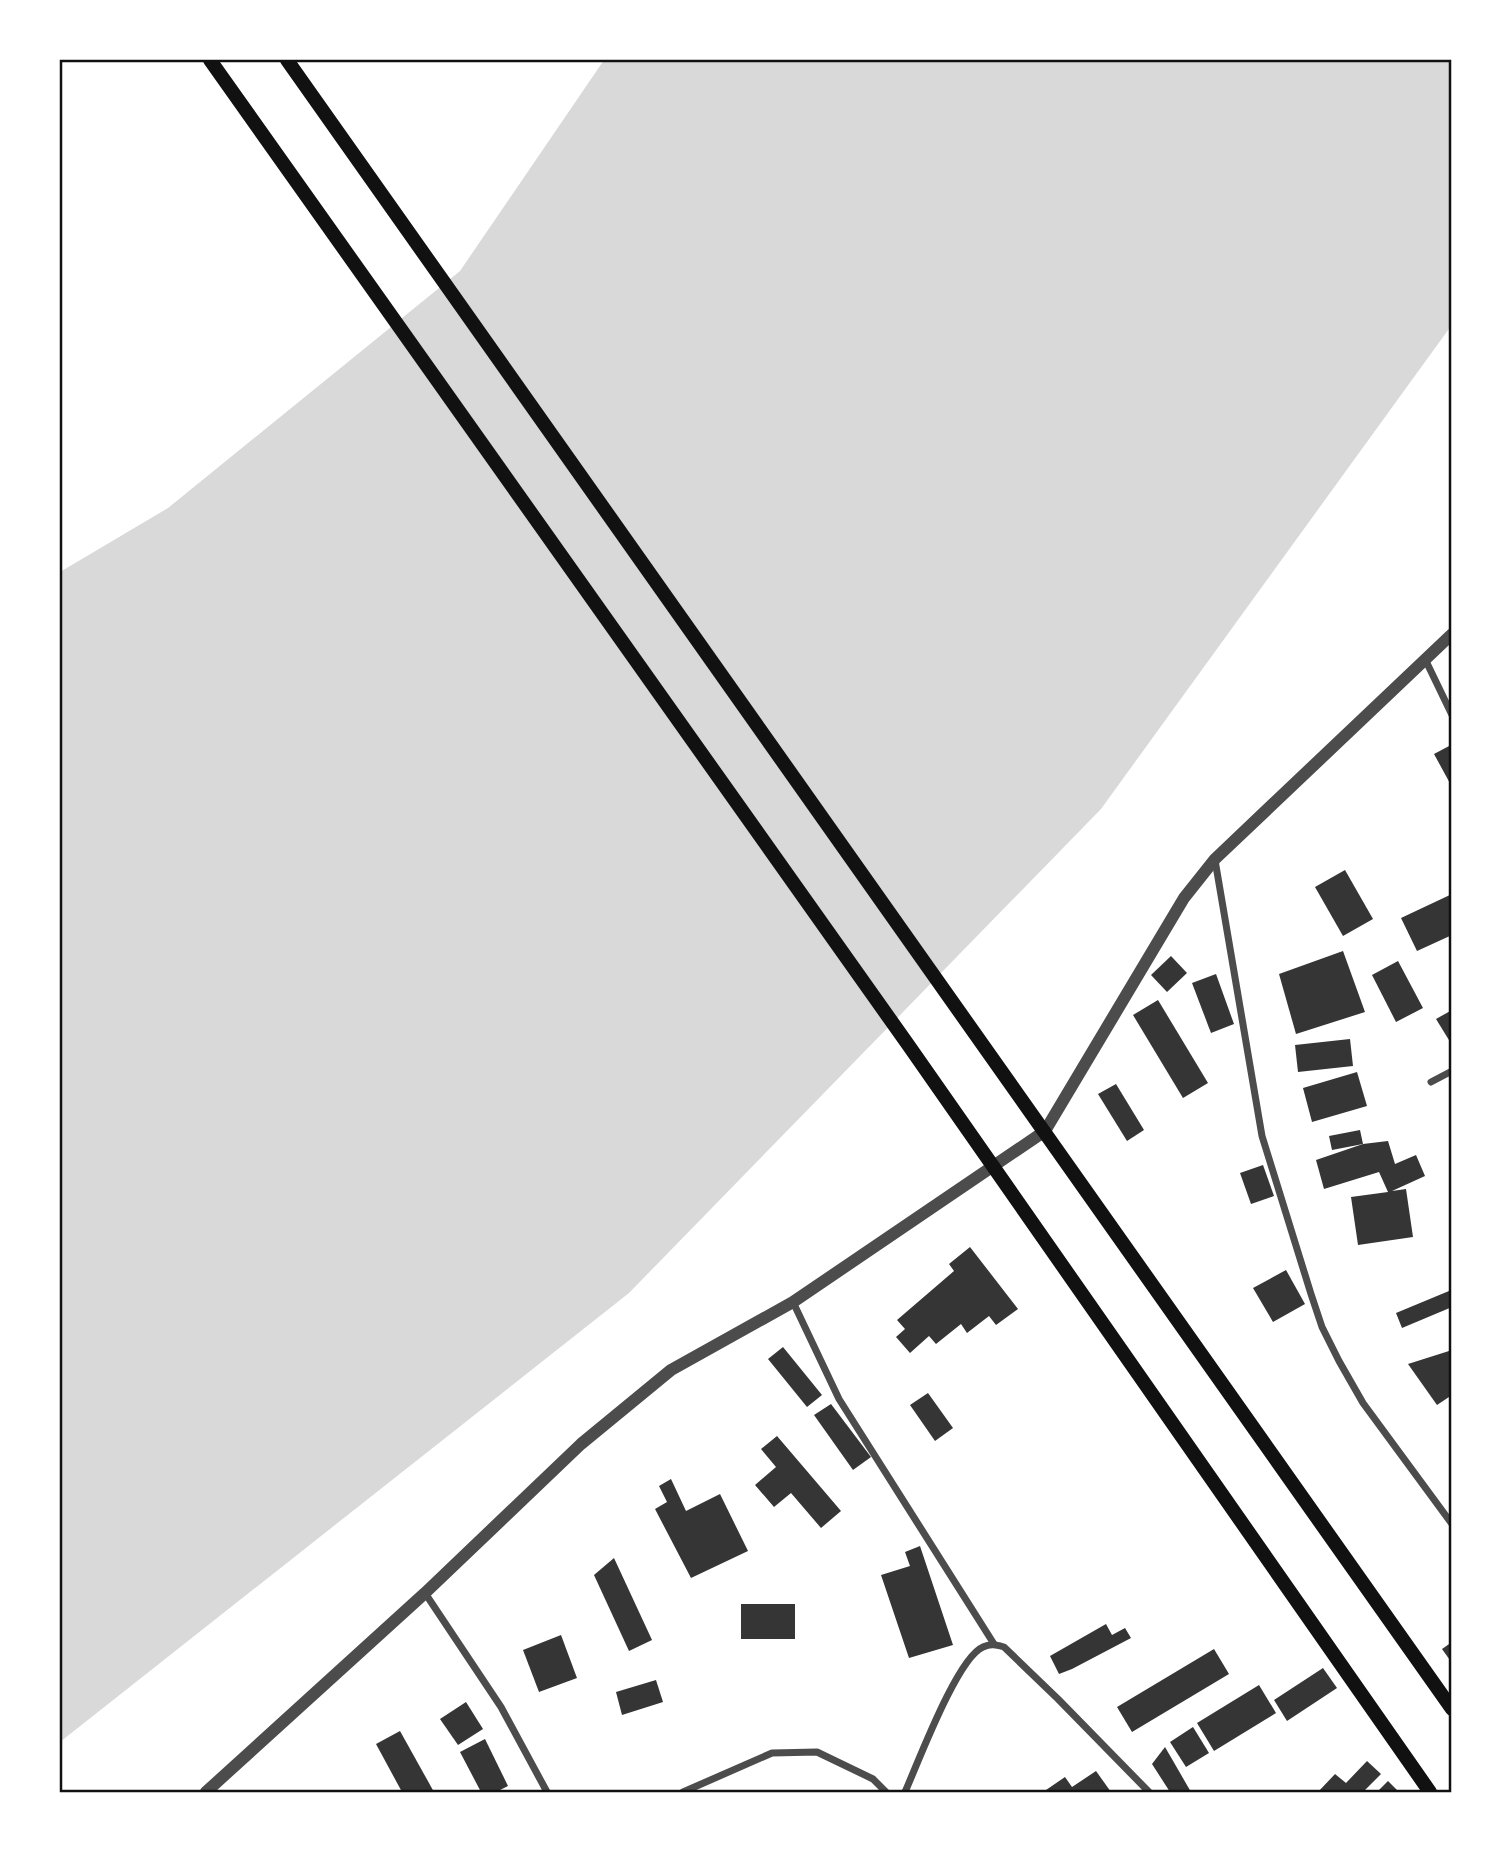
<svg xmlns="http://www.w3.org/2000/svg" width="1511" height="1852" viewBox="0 0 1511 1852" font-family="Raleway,sans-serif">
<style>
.water{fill:#d9d9d9}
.building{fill:#353535}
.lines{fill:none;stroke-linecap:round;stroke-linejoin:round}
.minor{stroke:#4c4c4c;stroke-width:7}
.tertiary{stroke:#4c4c4c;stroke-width:12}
.secondary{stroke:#111;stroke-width:14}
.neatline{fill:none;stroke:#111;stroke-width:2.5}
</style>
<rect width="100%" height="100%" fill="#fff"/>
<polygon class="water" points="604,60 1451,60 1451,326 1101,809 629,1293 60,1742 60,572 168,508 460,271"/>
<g class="building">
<polygon points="1451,745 1452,747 1452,787 1434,754"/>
<polygon points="1345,870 1373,919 1343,936 1315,887"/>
<polygon points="1452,894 1452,935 1417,951 1401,918"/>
<polygon points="1343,951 1365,1012 1296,1034 1279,974"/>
<polygon points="1171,956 1187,973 1167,992 1151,975"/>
<polygon points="1398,961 1423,1008 1396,1022 1372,975"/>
<polygon points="1216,974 1234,1024 1211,1033 1192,983"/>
<polygon points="1158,1000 1208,1083 1183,1098 1133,1015"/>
<polygon points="1452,1010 1452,1045 1436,1019"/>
<polygon points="1350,1039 1353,1066 1298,1072 1295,1045"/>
<polygon points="1357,1072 1367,1106 1312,1122 1303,1088"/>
<polygon points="1116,1084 1144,1130 1127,1141 1098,1094"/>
<polygon points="1360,1130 1363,1144 1388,1141 1395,1164 1416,1155 1425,1176 1392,1191 1406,1189 1413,1237 1358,1245 1351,1197 1388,1192 1379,1172 1324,1189 1316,1160 1363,1144 1332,1150 1329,1136"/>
<polygon points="1263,1165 1274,1196 1251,1204 1240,1173"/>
<polygon points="970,1247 1018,1309 996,1325 989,1316 967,1333 961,1324 936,1344 929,1336 910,1353 896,1337 905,1329 897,1320 954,1271 949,1264"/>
<polygon points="1286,1270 1305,1304 1273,1322 1253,1288"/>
<polygon points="1449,1291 1452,1293 1452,1307 1402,1328 1396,1313"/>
<polygon points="783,1347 822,1395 807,1407 768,1359"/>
<polygon points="1449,1351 1452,1354 1452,1395 1437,1405 1408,1364"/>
<polygon points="928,1393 953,1428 935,1441 910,1405"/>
<polygon points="831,1404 871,1457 853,1470 814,1415"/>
<polygon points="777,1436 841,1511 821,1528 791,1493 774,1507 755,1485 776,1467 761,1449"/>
<polygon points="671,1479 686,1511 720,1494 748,1551 691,1578 655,1509 667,1502 659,1486"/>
<polygon points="920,1546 953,1645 909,1658 881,1575 910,1566 905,1552"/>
<polygon points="614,1558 652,1640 629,1651 594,1575"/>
<rect x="741" y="1604" width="54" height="35"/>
<polygon points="1106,1624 1112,1635 1125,1628 1131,1638 1072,1669 1059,1674 1050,1656"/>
<polygon points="561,1635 577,1678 539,1692 523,1650"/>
<polygon points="1452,1642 1452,1663 1442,1649"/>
<polygon points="1214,1649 1229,1674 1132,1732 1117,1707"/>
<polygon points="1323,1668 1337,1688 1287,1721 1274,1700"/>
<polygon points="656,1680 663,1702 622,1715 616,1692"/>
<polygon points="1259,1685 1276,1713 1214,1751 1197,1723"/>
<polygon points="466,1702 483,1729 458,1745 440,1719"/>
<polygon points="1193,1727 1209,1753 1186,1767 1170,1742"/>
<polygon points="400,1731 434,1792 402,1792 376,1744"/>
<polygon points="485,1739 508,1786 496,1792 481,1792 460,1752"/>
<polygon points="1165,1747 1191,1792 1170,1792 1152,1764"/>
<polygon points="1367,1761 1381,1774 1363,1792 1318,1792 1335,1774 1346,1783"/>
<polygon points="1096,1771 1111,1792 1048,1792 1046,1790 1065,1777 1072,1787"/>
<polygon points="1388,1781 1399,1792 1377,1792"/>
</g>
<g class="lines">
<g class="minor">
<polyline points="1425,659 1452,715"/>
<polyline points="1215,860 1262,1136 1311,1294 1322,1327 1339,1361 1363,1403 1452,1524"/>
<polyline points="1431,1082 1452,1071"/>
<polyline points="793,1302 839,1399 994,1644"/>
<polyline points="425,1593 501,1707 547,1792"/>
<polyline points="683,1792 772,1753 817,1752 873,1779 886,1792"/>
<path d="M 905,1792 C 918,1763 957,1658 983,1647 C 991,1643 997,1645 1004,1647 L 1058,1699 L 1149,1792"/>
</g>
<polyline class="tertiary" points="206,1792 425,1593 581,1444 671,1370 793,1302 1045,1131 1184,898 1215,859 1452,634"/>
<g class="secondary">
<polyline points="210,60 909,1046 1430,1792"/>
<polyline points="287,60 1452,1709"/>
</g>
</g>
<rect width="1511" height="1852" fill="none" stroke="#ffffff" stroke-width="122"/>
<rect x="61" y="61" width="1389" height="1730" class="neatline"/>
</svg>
